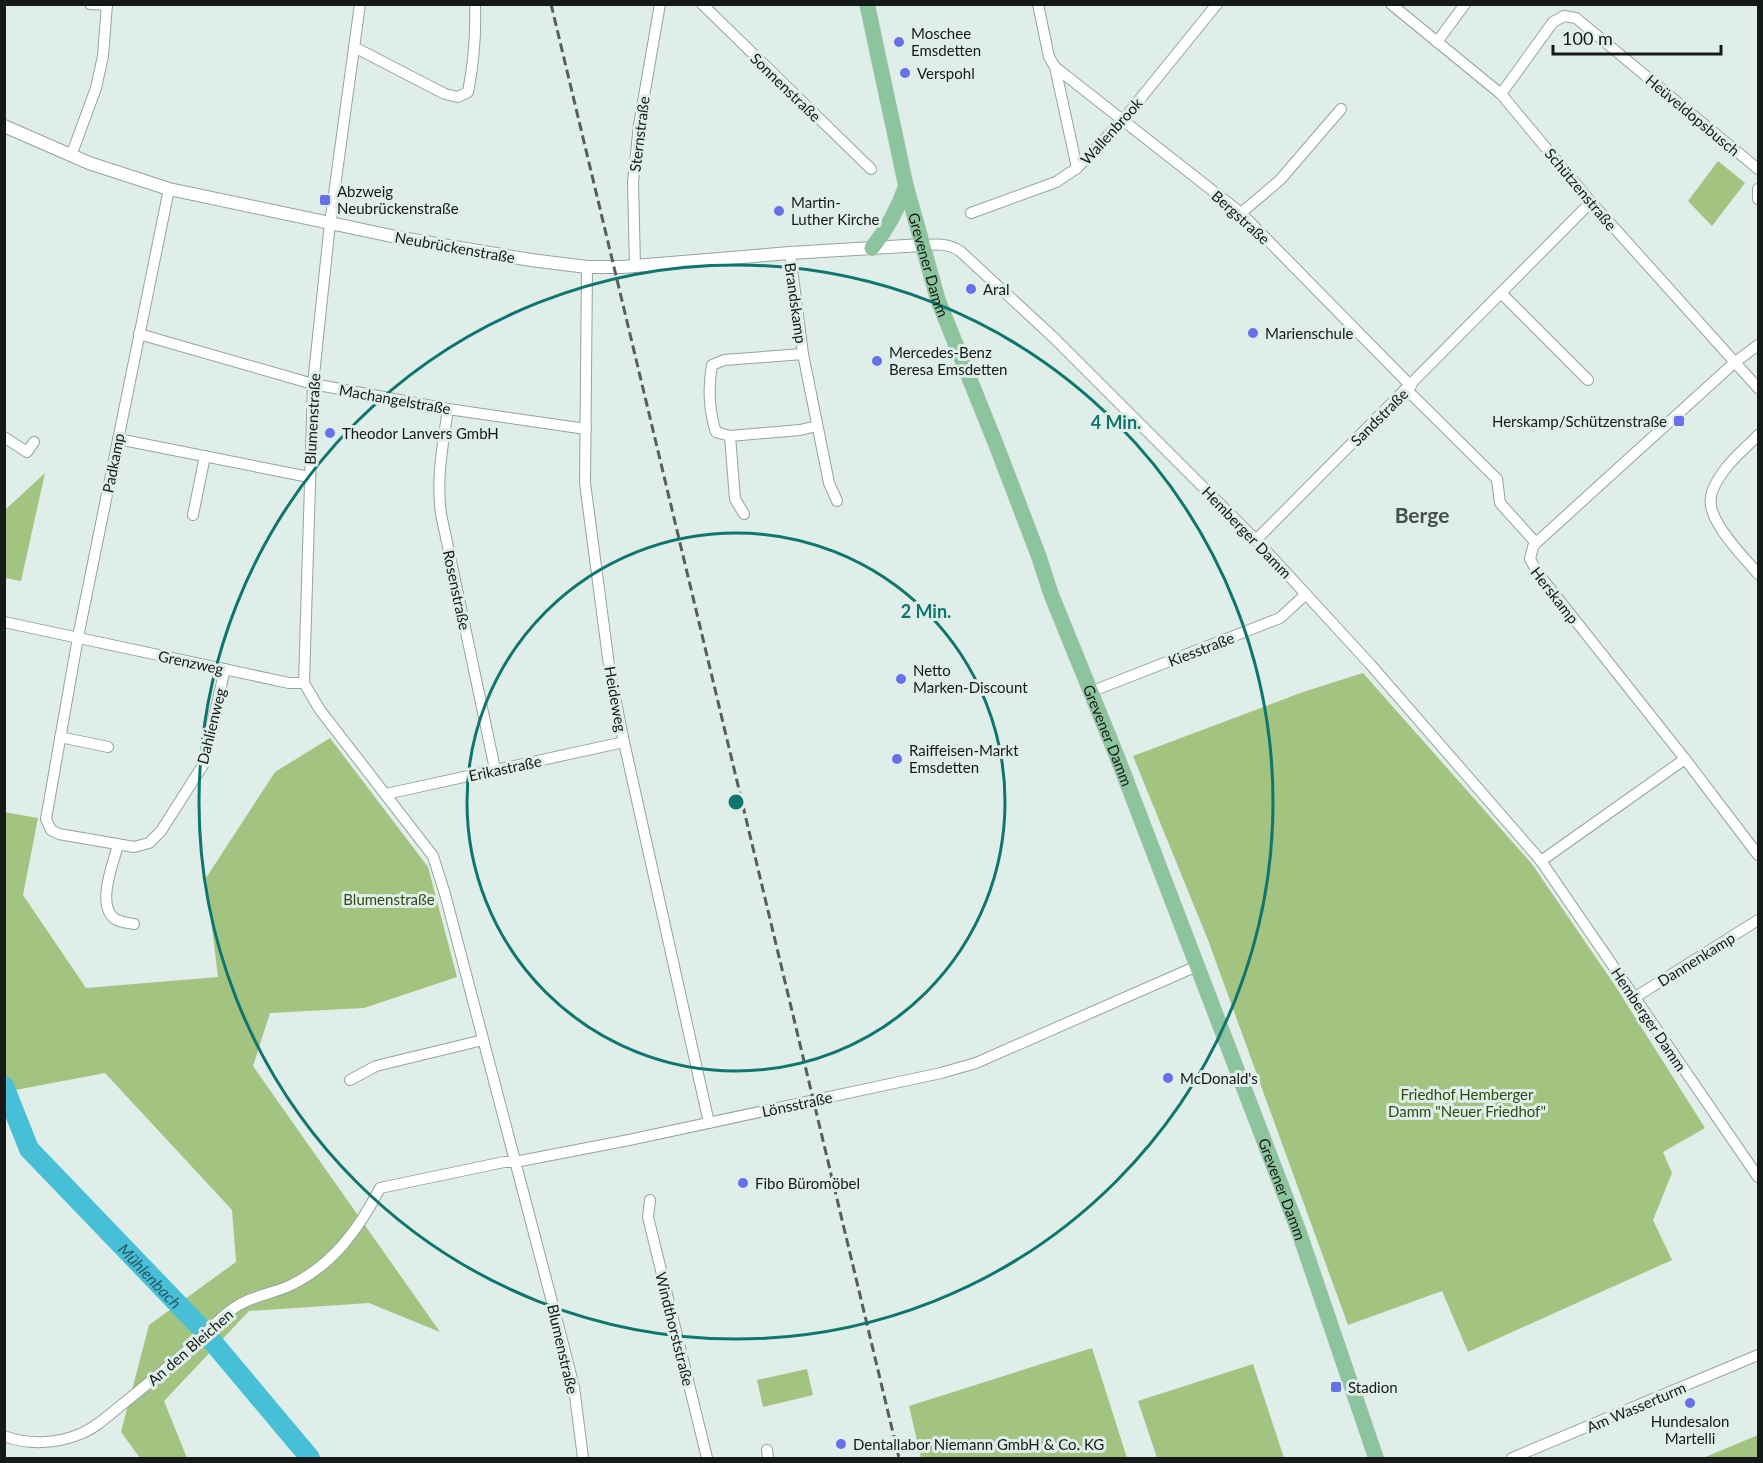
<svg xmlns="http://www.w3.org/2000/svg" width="1763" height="1463" viewBox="0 0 1763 1463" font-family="Lato,sans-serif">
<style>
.green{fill:#a3c381}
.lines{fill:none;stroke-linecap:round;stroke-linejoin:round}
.river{stroke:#47bfd6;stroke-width:20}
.minor-casing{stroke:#96a39e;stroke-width:12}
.tertiary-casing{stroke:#96a39e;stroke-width:14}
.primary-casing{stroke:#c7c8c8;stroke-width:16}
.minor{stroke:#fff;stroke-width:10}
.tertiary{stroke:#fff;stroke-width:12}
.primary{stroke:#8cc59d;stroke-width:15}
.rail{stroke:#575f5c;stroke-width:3;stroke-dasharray:9 4.5;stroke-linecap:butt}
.ring{fill:none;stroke:#0f766e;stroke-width:3}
.poi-dot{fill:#6670e8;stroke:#dfeee8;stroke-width:2}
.labels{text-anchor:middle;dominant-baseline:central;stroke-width:6;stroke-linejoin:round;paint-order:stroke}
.poi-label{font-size:15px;fill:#151a18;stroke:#dfeee8;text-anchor:start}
.street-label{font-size:15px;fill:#151a18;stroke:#dfeee8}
.park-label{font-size:15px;fill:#324912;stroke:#dfeee8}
.water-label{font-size:16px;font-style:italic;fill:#275963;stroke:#dfeee8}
.district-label{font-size:21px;font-weight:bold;fill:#44504c;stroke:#dfeee8}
.centre{fill:#0f766e;stroke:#dfeee8;stroke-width:3}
.ring-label{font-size:18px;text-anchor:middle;font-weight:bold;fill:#0f766e;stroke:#dfeee8;stroke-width:6;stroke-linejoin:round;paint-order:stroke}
</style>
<rect width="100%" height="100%" fill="#dfeee8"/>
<g class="green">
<polygon points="1718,161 1745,183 1712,226 1688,201"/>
<polygon points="45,473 21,581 5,578 5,510"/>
<polygon points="1363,673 1532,864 1616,987 1705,1128 1663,1152 1672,1173 1653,1220 1672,1260 1468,1352 1442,1291 1348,1325 1208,940 1133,756 1303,692"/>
<polygon points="330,738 428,867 457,977 364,1008 270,1013 253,1066 440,1332 369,1303 249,1311 164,1401 187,1458 140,1458 121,1432 149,1325 236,1262 232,1210 105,1073 5,1092 4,812 38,818 23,895 86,988 218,977 206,878 275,772"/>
<polygon points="1092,1348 1127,1458 921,1458 909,1406"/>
<polygon points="1253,1364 1284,1458 1157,1458 1138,1401"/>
<polygon points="807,1369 813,1395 763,1407 757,1380"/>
<polygon points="1758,1435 1758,1458 1703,1458"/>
</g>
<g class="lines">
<path class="river" id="s1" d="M 4,1086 L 29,1149 L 201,1328 L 310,1458"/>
<defs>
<g id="minor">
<polyline points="90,4 107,5"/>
<polyline points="360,4 330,223 313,384 304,683 320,710 433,856 445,894 562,1340 574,1387 583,1458"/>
<polyline points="702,4 871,169"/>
<polyline points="1038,4 1049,57 1055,67 1241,213 1411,386"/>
<polyline points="1391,4 1501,94 1591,202 1758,388"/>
<polyline points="1437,42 1465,4"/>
<path d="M 354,47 L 445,94 L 458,97 L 468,92 C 474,62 476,34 475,4"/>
<polyline points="1055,67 1077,168"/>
<polyline points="1501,94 1553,22 1564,16 1576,18 1758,169"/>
<polyline points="71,156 96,88 103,56 107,4"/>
<polyline points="169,189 78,637 46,819 51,830 59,834 134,847 149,843 161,831 203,765 225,669"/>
<polyline points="1758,189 1758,199"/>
<polyline points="971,213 1056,182 1077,168 1123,120 1217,4"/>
<polyline points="1241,213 1280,180 1341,109"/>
<path d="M 922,245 C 936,244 948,243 960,251 L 1053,337 L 1256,540 L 1370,664 L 1541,861 L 1758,1177"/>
<polyline points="790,253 803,354 829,483 837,501"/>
<polyline points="635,266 633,182 639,125 660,4"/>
<polyline points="587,267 585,483 610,673 624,742 709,1123"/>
<polyline points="1501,293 1588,380"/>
<polyline points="139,334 313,384 448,409 586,429"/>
<polyline points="1758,345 1734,363 1536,543 1533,547 1530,559 1537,572 1685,759 1758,855"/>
<polyline points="1407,390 1497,479 1500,503 1536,543"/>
<path d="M 448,409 C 443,444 436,478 441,514 L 495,769"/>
<path d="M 1758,435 C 1748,446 1735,456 1726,468 C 1720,476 1712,487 1711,497 C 1706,520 1744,557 1758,574"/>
<polyline points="730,436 800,430 817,426"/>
<polyline points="4,437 27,452 34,442"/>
<polyline points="118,439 309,477"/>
<path d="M 744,514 L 735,499 L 730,436 L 716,432 C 709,412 708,386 712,365 L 724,360 L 803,354"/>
<polyline points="193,515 205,456"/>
<polyline points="1256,540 1591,202"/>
<polyline points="4,622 289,683 304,683"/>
<polyline points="1090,692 1280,618 1306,594"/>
<polyline points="60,737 108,747"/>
<polyline points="386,794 624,742"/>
<path d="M 118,845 C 113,864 96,905 115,919 C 120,922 128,923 134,924"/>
<polyline points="1541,861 1685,759"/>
<polyline points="1634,998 1758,920"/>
<polyline points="350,1080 376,1066 483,1040"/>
<polyline points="650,1200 648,1217 707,1458"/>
<path d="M 4,1436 C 28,1445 56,1444 80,1434 C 96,1428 110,1414 124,1403 C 150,1382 176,1361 201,1338 C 211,1328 222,1316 234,1308 C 251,1296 271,1294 289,1286 C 332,1266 359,1229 380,1188 L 504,1162 L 515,1162 L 629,1140 L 941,1073 L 976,1063 L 1197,966"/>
<polyline points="767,1450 768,1458"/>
<polyline points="1512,1458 1758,1355"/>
</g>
<polyline id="tertiary" points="4,126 89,163 169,189 401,238 531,260 587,267 623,267 790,253 922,245"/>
<g id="primary">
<path id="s2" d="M 867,4 L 906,186 L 938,300 L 997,447 L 1039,557 L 1051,594 L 1118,759 L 1299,1232 L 1376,1458"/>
<path d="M 872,248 C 887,229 898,209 906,186"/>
</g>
</defs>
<use href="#minor" class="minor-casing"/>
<use href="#tertiary" class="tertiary-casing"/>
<use href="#primary" class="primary-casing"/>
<use href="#minor" class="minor"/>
<use href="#tertiary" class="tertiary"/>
<use href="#primary" class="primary"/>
<polyline class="rail" points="551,4 899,1458"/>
</g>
<g class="ring">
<circle cx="736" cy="802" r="269"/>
<circle cx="736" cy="802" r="537"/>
</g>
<g class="poi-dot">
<circle cx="899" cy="42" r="6"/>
<circle cx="905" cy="73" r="6"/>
<rect x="319" y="194" width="12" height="12" rx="3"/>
<circle cx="779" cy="211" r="6"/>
<circle cx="971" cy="289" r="6"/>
<circle cx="1253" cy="333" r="6"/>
<circle cx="877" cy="361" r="6"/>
<rect x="1673" y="415" width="12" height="12" rx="3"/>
<circle cx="330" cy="433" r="6"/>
<circle cx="901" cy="679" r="6"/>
<circle cx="897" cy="759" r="6"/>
<circle cx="1168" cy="1078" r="6"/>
<circle cx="743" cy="1183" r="6"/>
<rect x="1330" y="1381" width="12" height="12" rx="3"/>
<circle cx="1690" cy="1403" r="6"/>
<circle cx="841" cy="1444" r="6"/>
</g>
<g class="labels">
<g class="poi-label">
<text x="911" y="33">Moschee<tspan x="911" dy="17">Emsdetten</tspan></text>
<text x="917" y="73">Verspohl</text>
<text x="337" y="191">Abzweig<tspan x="337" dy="17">Neubrückenstraße</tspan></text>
<text x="791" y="202">Martin-<tspan x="791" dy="17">Luther Kirche</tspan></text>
<text x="983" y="289">Aral</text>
<text x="1265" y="333">Marienschule</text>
<text x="889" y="352">Mercedes-Benz<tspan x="889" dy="17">Beresa Emsdetten</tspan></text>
<text x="1667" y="421" text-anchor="end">Herskamp/Schützenstraße</text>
<text x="342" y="433">Theodor Lanvers GmbH</text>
<text x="913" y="670">Netto<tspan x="913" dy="17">Marken-Discount</tspan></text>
<text x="909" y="750">Raiffeisen-Markt<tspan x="909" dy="17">Emsdetten</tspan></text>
<text x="1180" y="1078">McDonald's</text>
<text x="755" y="1183">Fibo Büromöbel</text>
<text x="1348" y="1387">Stadion</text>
<text x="1690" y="1421" text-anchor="middle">Hundesalon<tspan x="1690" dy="17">Martelli</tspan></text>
<text x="853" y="1444">Dentallabor Niemann GmbH &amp; Co. KG</text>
</g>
<g class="street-label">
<text transform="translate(786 87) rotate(44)">Sonnenstraße</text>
<text transform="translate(1693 115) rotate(40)">Heüveldopsbusch</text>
<text transform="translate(1111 131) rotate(-48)">Wallenbrook</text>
<text transform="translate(639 134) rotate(-83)">Sternstraße</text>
<text transform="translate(1581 189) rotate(50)">Schützenstraße</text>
<text transform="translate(1241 217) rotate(42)">Bergstraße</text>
<text transform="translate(455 247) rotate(10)">Neubrückenstraße</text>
<text stroke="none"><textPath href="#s2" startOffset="268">Grevener Damm</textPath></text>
<text transform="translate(796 303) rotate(82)">Brandskamp</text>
<text transform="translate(395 399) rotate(10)">Machangelstraße</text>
<text transform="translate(1379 417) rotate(-45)">Sandstraße</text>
<text transform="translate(312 419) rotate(-87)">Blumenstraße</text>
<text transform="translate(113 463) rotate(-79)">Padkamp</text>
<text transform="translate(1247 532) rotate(46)">Hemberger Damm</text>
<text transform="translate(457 590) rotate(78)">Rosenstraße</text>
<text transform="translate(1555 595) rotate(52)">Herskamp</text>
<text transform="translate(1201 649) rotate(-21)">Kiesstraße</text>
<text transform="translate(191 662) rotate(12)">Grenzweg</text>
<text transform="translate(616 699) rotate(80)">Heideweg</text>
<text transform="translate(211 726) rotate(-76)">Dahlienweg</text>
<text stroke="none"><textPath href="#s2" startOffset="772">Grevener Damm</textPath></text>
<text transform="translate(505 768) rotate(-12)">Erikastraße</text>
<text transform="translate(1696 959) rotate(-32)">Dannenkamp</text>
<text transform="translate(1649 1019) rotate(56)">Hemberger Damm</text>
<text transform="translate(797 1104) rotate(-12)">Lönsstraße</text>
<text stroke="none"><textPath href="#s2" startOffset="1258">Grevener Damm</textPath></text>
<text transform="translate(675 1329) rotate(76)">Windthorststraße</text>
<text transform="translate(190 1347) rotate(-41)">An den Bleichen</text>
<text transform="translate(563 1349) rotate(77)">Blumenstraße</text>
<text transform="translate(1636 1407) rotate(-23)">Am Wasserturm</text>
</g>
<g class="park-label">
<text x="389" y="899">Blumenstraße</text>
<text x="1467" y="1094">Friedhof Hemberger<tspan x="1467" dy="17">Damm "Neuer Friedhof"</tspan></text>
</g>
<g class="water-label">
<text stroke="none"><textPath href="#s1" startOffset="243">Mühlenbach</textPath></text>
</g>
<g class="district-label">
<text x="1422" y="514">Berge</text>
</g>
</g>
<circle cx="736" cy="802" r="9" class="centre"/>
<g class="ring-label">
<text x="1116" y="429">4 Min.</text>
<text x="926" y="618">2 Min.</text>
</g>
<rect width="1763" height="1463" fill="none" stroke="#151a18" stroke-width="12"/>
<path d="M1553 45v9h168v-9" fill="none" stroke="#151a18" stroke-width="3"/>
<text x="1562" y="45" font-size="18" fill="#151a18" stroke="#dfeee8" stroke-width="4.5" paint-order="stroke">100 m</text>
</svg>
